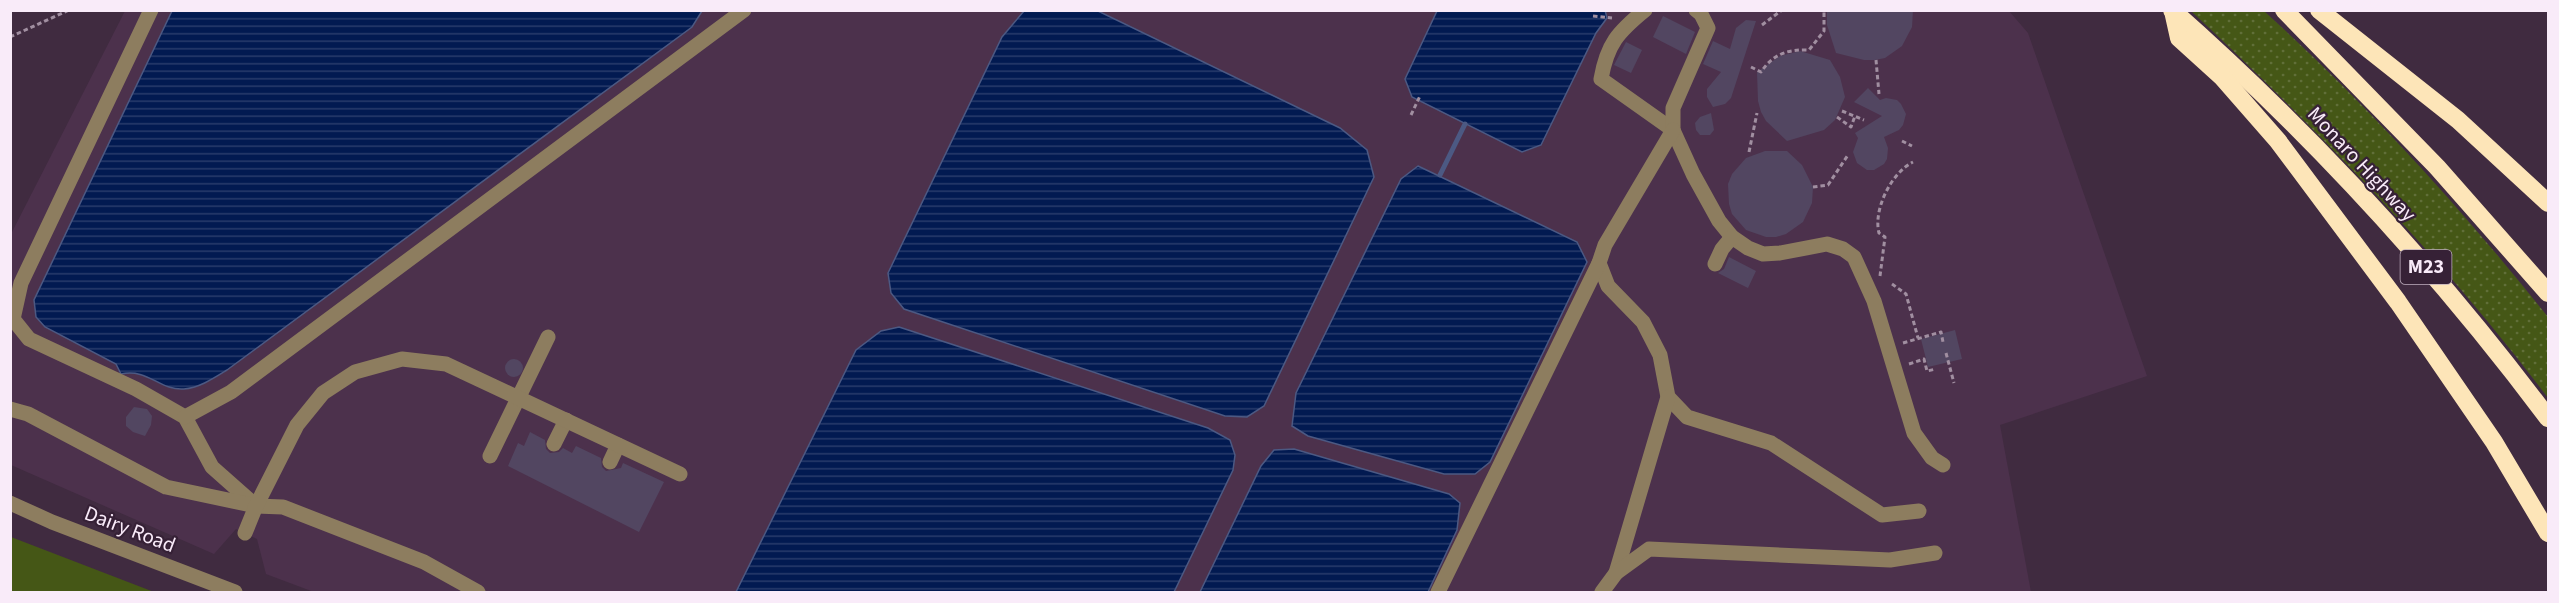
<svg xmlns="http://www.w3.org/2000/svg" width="2559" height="603" viewBox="0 0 2559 603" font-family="'Source Sans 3',sans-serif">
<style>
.built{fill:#4c314c}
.grass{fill:url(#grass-dots)}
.park{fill:#455716}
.water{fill:url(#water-rules);stroke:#4c5983;stroke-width:1.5}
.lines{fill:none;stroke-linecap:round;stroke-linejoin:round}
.stream{stroke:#4c5983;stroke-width:5}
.building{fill:#524661}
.path{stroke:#a18fa1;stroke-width:3;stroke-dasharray:4.5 3;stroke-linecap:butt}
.minor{stroke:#8d7d5f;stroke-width:15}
.highway{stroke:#fde5b8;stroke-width:18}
.labels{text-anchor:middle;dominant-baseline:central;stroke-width:4.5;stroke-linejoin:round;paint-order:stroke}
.shield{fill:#362136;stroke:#beaebe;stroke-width:1.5}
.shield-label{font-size:20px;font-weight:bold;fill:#f9ebf9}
.street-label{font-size:21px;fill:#f9ebf9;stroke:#362136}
</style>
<defs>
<pattern id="grass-dots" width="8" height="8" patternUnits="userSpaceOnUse" patternTransform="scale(1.5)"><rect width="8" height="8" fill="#455716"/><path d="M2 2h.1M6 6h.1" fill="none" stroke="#616f39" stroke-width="1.8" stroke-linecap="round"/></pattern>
<pattern id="water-rules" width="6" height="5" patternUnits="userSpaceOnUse" patternTransform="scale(1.5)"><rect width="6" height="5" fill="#021a51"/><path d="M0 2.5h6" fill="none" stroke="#283b6b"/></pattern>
</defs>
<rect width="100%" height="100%" fill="#402b40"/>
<polygon class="built" points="125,11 2009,11 2028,33 2147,376 2000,425 2031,592 314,592 266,574 257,539 236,529 214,554 11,465 10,236"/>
<path class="grass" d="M 2191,11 L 2264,11 C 2367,104 2462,209 2548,317 L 2548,398 C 2442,257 2319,131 2191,11 Z"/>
<polygon class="park" points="11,537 154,592 11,592"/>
<g class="water">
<path d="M 172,11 L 702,11 L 692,27 L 227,370 C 214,378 199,388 184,389 C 160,391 148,368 121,374 L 116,364 L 45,327 L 36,317 L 34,300 Z"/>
<polygon points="1024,11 1098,11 1340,128 1367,150 1374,177 1264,406 1247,417 1225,416 904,309 891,293 888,273 1002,37"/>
<polygon points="1437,11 1605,10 1607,18 1596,33 1541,145 1522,152 1412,97 1405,79"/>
<polygon points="1418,166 1577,242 1587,262 1490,462 1475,474 1444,474 1308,436 1292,426 1296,393 1401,179"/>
<polygon points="899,327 1208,428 1230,440 1235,455 1233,470 1174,592 736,592 856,350 881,331"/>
<polygon points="1294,449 1449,494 1460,503 1457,530 1428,592 1200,592 1261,466 1274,450"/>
</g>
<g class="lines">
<polyline class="stream" points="1440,175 1465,124"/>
</g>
<g class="building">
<polygon points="1827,10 1913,10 1912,27 1902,46 1885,58 1875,60 1864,60 1836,53 1827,25"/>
<polygon points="1663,16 1695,32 1686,54 1653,37"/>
<polygon points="1746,20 1756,21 1731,98 1725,104 1713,107 1707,97 1707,89 1721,72 1703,64 1713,41 1730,49 1736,28"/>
<polygon points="1626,42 1642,50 1631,73 1614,65"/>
<polygon points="1800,51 1830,60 1840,77 1845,97 1835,120 1824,130 1787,141 1766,121 1761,112 1758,101 1757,72 1780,56"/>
<polygon points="1868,88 1880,100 1886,98 1897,100 1901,104 1906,114 1903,125 1899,130 1884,137 1888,148 1887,159 1884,164 1874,170 1867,170 1857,163 1853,152 1858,138 1855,133 1882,116 1854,102"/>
<polygon points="1711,113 1714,130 1710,135 1700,135 1696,130 1695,123 1700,117"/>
<polygon points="1765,151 1787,151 1802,165 1813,187 1812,203 1803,222 1786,234 1776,237 1766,237 1746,230 1732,214 1729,204 1728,184 1732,174 1746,158"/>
<polygon points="1729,257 1756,271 1748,288 1718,273 1724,269"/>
<polygon points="1955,330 1962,359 1928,367 1921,339"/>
<circle cx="514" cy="368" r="9"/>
<polygon points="134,407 147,409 152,416 151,425 145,436 133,432 126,426 126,417"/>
<polygon points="530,432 545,440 546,449 550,453 559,452 563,448 572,453 576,446 601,458 602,467 606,471 621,468 623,463 664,482 639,532 508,466 518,443 524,446"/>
</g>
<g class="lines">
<g class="path">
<polyline points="1593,16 1612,18"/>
<polyline points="1762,25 1782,10"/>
<polyline points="10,37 69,10"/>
<polyline points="1876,60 1879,94"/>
<path d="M 1751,67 L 1761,72 C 1773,54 1788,49 1809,50 L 1824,31 L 1824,10"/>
<polyline points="1842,111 1864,120"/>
<polyline points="1411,115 1420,96"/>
<polyline points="1837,117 1851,127 1855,116"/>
<polyline points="1902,141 1912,146"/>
<polyline points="1749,152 1757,113"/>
<polyline points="1813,187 1828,185 1848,155"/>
<path d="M 1880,276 L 1885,237 L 1879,233 C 1873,210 1891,173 1913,162"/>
<polyline points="1892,284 1906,294 1918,338"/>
<polyline points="1903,343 1941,332 1943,342"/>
<polyline points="1946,353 1954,383"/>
<polyline points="1909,364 1924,359 1927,371 1936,369"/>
</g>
<g class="minor">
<polyline points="151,10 21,283 13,319 29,339 136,389 185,417 212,467 256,506"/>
<path d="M 1645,10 C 1618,32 1607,44 1601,79 L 1673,130"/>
<polyline points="1696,10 1701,14 1708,28 1673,108 1673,130 1693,174 1719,221 1732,237 1748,248 1763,254 1780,253 1827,244 1843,249 1854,257 1874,301 1914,433 1932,458 1943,465"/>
<polyline points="1599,263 1608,286 1643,322 1660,355 1668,397 1687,417 1771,443 1882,515 1919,511"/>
<polyline points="1715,264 1722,249 1732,237"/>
<polyline points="10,409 28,414 166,487 256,506 283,507 424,562 478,592"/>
<polyline points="185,417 231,392 744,10"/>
<polyline points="554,444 566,420"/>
<polyline points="490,456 548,337"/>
<polyline points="610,462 618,445"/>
<polyline points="10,503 52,522 235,592"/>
<polyline points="245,533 256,506 297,425 323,393 355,372 402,359 446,364 680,474"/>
<polyline points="1616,573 1668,397"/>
<polyline points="1438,592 1599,263 1605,245 1673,130"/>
<polyline points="1602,592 1616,573 1649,549 1890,560 1935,553"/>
</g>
<g class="highway">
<path d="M 2172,10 C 2311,133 2437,270 2548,418"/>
<polyline points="2284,10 2437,167 2548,293"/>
<polyline points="2319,10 2458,120 2548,203"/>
<polyline points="2173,11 2179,38 2222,77 2278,141 2398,302 2494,442 2548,533"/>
</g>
</g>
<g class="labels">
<rect class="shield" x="2400.5" y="250" width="51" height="34" rx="4.5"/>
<g class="shield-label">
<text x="2426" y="267">M23</text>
</g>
<g class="street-label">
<text transform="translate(2362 164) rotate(47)">Monaro Highway</text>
<text transform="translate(130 529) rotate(21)">Dairy Road</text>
</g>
</g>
<rect width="2559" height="603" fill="none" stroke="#f9ebf9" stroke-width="24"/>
</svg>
